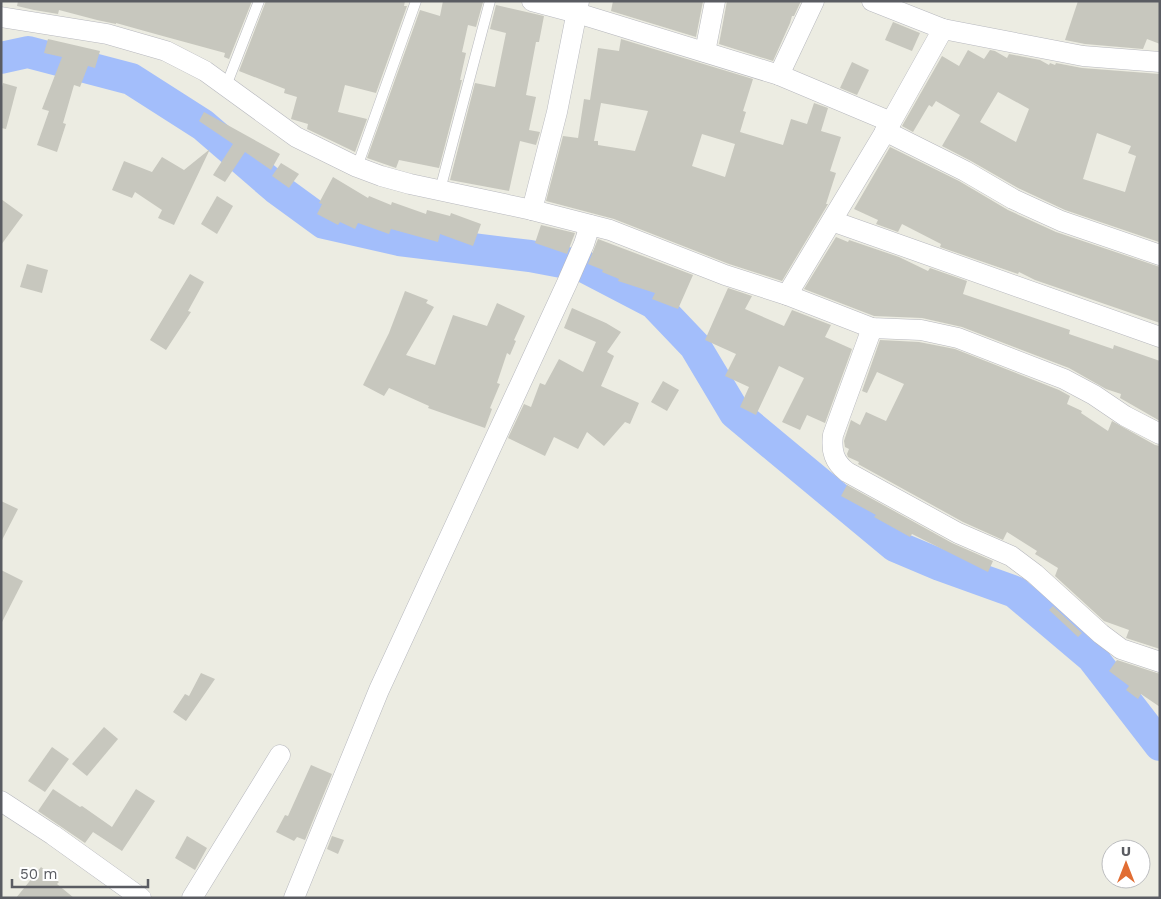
<svg xmlns="http://www.w3.org/2000/svg" width="1161" height="899" viewBox="0 0 1161 899" font-family="'Work Sans',sans-serif">
<style>
.lines{fill:none;stroke-linecap:round;stroke-linejoin:round}
.river{stroke:#a3befb;stroke-width:32}
.building{fill:#c7c7be;fill-rule:evenodd}
.service-casing{stroke:#b7b8be;stroke-width:11}
.minor-casing{stroke:#b7b8be;stroke-width:21}
.service{stroke:#fff;stroke-width:10}
.minor{stroke:#fff;stroke-width:20}
</style>
<rect width="100%" height="100%" fill="#ecece2"/>
<g class="lines">
<polyline class="river" points="1,58 28,52 131,79 203,125 276,188 324,223 399,240 530,256 583,266 654,303 695,346 735,413 895,546 940,565 1015,592 1092,657 1160,745"/>
</g>
<g class="building">
<polygon points="18,1 252,1 229,59 224,57 225,53 159,35 116,23 116,24 97,20 59,10 58,14 34,10 17,6"/>
<polygon points="266,1 405,1 404,6 407,6 376,93 345,85 338,112 367,119 355,152 307,129 308,124 291,119 297,97 284,93 285,89 239,71"/>
<polygon points="443,1 483,2 476,27 468,25 462,52 466,53 460,80 462,80 439,168 399,160 396,168 367,158 420,10 440,16"/>
<polygon points="613,1 703,1 696,37 611,11"/>
<polygon points="727,1 801,1 794,16 792,16 790,23 773,61 719,44"/>
<polygon points="1078,1 1160,1 1160,44 1147,39 1143,49 1085,44 1065,40"/>
<polygon points="496,5 544,16 539,42 536,42 526,95 536,97 529,130 540,132 536,145 520,141 509,191 450,180 475,83 495,87 506,33 490,29"/>
<polygon points="893,22 920,33 912,51 885,40"/>
<polygon points="48,39 100,51 95,68 88,66 80,87 74,85 63,123 66,124 57,152 37,145 49,111 42,109 62,57 44,53"/>
<path d="M 621,39 L 753,79 L 743,111 L 746,112 L 740,132 L 783,145 L 791,119 L 807,124 L 814,103 L 828,108 L 821,131 L 841,137 L 830,171 L 836,173 L 826,204 L 828,204 L 782,281 L 729,264 L 614,219 L 546,201 L 563,136 L 578,138 L 584,99 L 590,100 L 598,48 L 619,51 ZM 601,103 L 648,111 L 635,151 L 598,145 L 598,141 L 594,141 ZM 702,134 L 735,144 L 725,177 L 692,166 Z"/>
<path d="M 968,50 L 984,59 L 990,50 L 995,51 L 1007,58 L 1009,54 L 1040,60 L 1049,65 L 1050,63 L 1055,65 L 1056,63 L 1082,68 L 1160,74 L 1159,242 L 1065,210 L 1018,188 L 971,161 L 942,146 L 960,115 L 936,101 L 932,107 L 929,105 L 913,132 L 902,126 L 942,56 L 959,66 ZM 998,92 L 1029,109 L 1016,142 L 980,122 ZM 1097,133 L 1131,146 L 1128,153 L 1136,156 L 1125,192 L 1083,179 Z"/>
<polygon points="852,62 869,70 857,95 840,88"/>
<polygon points="3,83 17,87 6,129 1,128 1,91"/>
<polygon points="204,112 280,154 271,170 245,152 225,182 213,175 233,144 199,121"/>
<polygon points="890,147 959,181 1008,210 1056,232 1160,267 1160,323 1035,280 1019,272 1018,274 940,247 941,244 902,224 898,232 876,224 878,220 854,209"/>
<polygon points="210,149 174,225 158,218 162,210 135,192 132,198 112,190 124,161 152,172 162,157 184,170"/>
<polygon points="281,163 299,174 289,188 272,176"/>
<polygon points="333,177 368,198 369,196 391,205 392,202 426,214 427,210 450,216 451,213 481,224 473,246 440,234 438,242 391,229 389,234 358,223 355,229 340,222 338,225 317,214 322,204 319,203"/>
<polygon points="217,196 233,206 217,234 201,224"/>
<polygon points="1,199 23,215 1,245"/>
<polygon points="541,225 575,233 567,254 535,243"/>
<polygon points="836,237 848,242 849,240 899,257 928,271 930,268 967,281 963,294 1070,330 1069,334 1113,349 1114,345 1160,361 1160,421 1120,398 1121,394 1106,389 1069,368 962,327 922,318 874,316 804,289"/>
<polygon points="598,239 693,275 678,309 652,299 655,293 618,281 619,279 602,272 603,270 588,264"/>
<polygon points="27,264 48,270 42,293 20,287"/>
<polygon points="190,274 204,282 188,311 191,312 166,350 150,340"/>
<polygon points="728,288 752,296 745,309 784,326 792,310 831,325 825,337 852,349 825,423 807,415 800,430 782,422 804,378 779,366 756,415 740,407 749,387 725,376 736,354 705,340"/>
<polygon points="405,291 428,300 426,303 434,307 406,355 435,365 453,315 487,326 497,303 525,316 514,340 516,341 510,355 507,353 497,383 500,384 490,408 492,409 485,428 428,408 429,406 389,388 384,396 363,385 389,333"/>
<polygon points="572,308 606,323 621,332 607,352 614,356 601,386 639,403 630,424 625,422 604,446 587,432 578,449 554,437 545,456 508,438 524,404 531,407 540,383 545,385 559,359 583,372 596,342 564,328"/>
<polygon points="880,340 919,342 955,349 1059,390 1070,396 1067,404 1082,411 1081,413 1108,431 1112,421 1155,445 1160,446 1160,649 1126,638 1129,630 1104,621 1055,576 1058,568 1035,554 1037,551 1007,532 1003,540 963,522 858,464 859,462 848,457 847,454 849,449 845,447 844,441 851,420 860,425 866,412 886,421 904,384 877,372 867,393 862,391"/>
<polygon points="663,381 679,390 667,411 651,402"/>
<polygon points="847,485 952,543 993,561 988,572 912,534 910,537 874,517 876,515 841,496"/>
<polygon points="1,501 18,509 1,542"/>
<polygon points="1,570 23,581 1,624"/>
<polygon points="1053,606 1082,633 1078,637 1049,610"/>
<polygon points="1117,660 1160,674 1160,707 1141,694 1138,699 1126,690 1129,686 1109,671"/>
<polygon points="201,673 215,679 186,721 173,712 185,694 189,696"/>
<polygon points="104,727 118,739 87,776 72,764"/>
<polygon points="52,747 69,759 45,792 28,781"/>
<polygon points="311,765 332,774 305,840 297,837 294,841 276,832 285,815 288,816"/>
<polygon points="53,789 80,807 82,806 112,827 136,789 155,801 122,851 93,832 85,843 38,811"/>
<polygon points="187,836 207,848 195,870 175,858"/>
<polygon points="332,836 344,840 338,854 327,849"/>
<polygon points="41,867 59,882 57,884 74,898 16,898"/>
</g>
<g class="lines">
<defs>
<g id="service">
<polyline points="226,86 259,1"/>
<polyline points="357,167 416,1"/>
<polyline points="440,190 490,1"/>
</g>
<g id="minor">
<polyline points="532,1 577,13 779,75 814,1"/>
<polyline points="872,1 943,29"/>
<polyline points="1,17 107,34 166,51 205,71 296,137 357,167 381,176 410,184 532,210 610,230 725,275 787,295 872,328 921,330 958,338 1064,379 1094,395 1125,416 1160,434"/>
<polyline points="705,52 715,1"/>
<polyline points="779,75 891,122"/>
<polyline points="885,131 965,171 1013,199 1061,221 1160,255"/>
<polyline points="532,210 557,112 579,1"/>
<polyline points="832,221 1160,337"/>
<polyline points="787,295 891,122 943,29 1083,56 1160,62"/>
<path d="M 872,328 L 833,435 C 831,451 834,462 847,472 L 958,533 L 1011,556 L 1035,574 L 1101,634 L 1121,649 L 1160,662"/>
<polyline points="1,801 53,835 141,898"/>
<polyline points="192,898 280,755"/>
<polyline points="294,898 379,690 567,283 584,244 590,225"/>
</g>
</defs>
<use href="#service" class="service-casing"/>
<use href="#minor" class="minor-casing"/>
<use href="#service" class="service"/>
<use href="#minor" class="minor"/>
</g>
<rect width="1161" height="899" fill="none" stroke="#5a5c62" stroke-width="5"/>
<g transform="translate(1126 864)"><circle r="24" fill="#ffffff" stroke="#bdbec0"/>
<path d="M0-4L9 19L0 12L-9 19Z" fill="#e16d33"/>
<text y="-8" font-size="14" font-weight="bold" text-anchor="middle" fill="#5a5c62">U</text>
</g>
<path d="M12 879v8h136v-8" fill="none" stroke="#5a5c62" stroke-width="2.5"/>
<text x="20" y="879" font-size="15" fill="#5a5c62" stroke="#ffffff" stroke-width="4" paint-order="stroke">50 m</text>
</svg>
